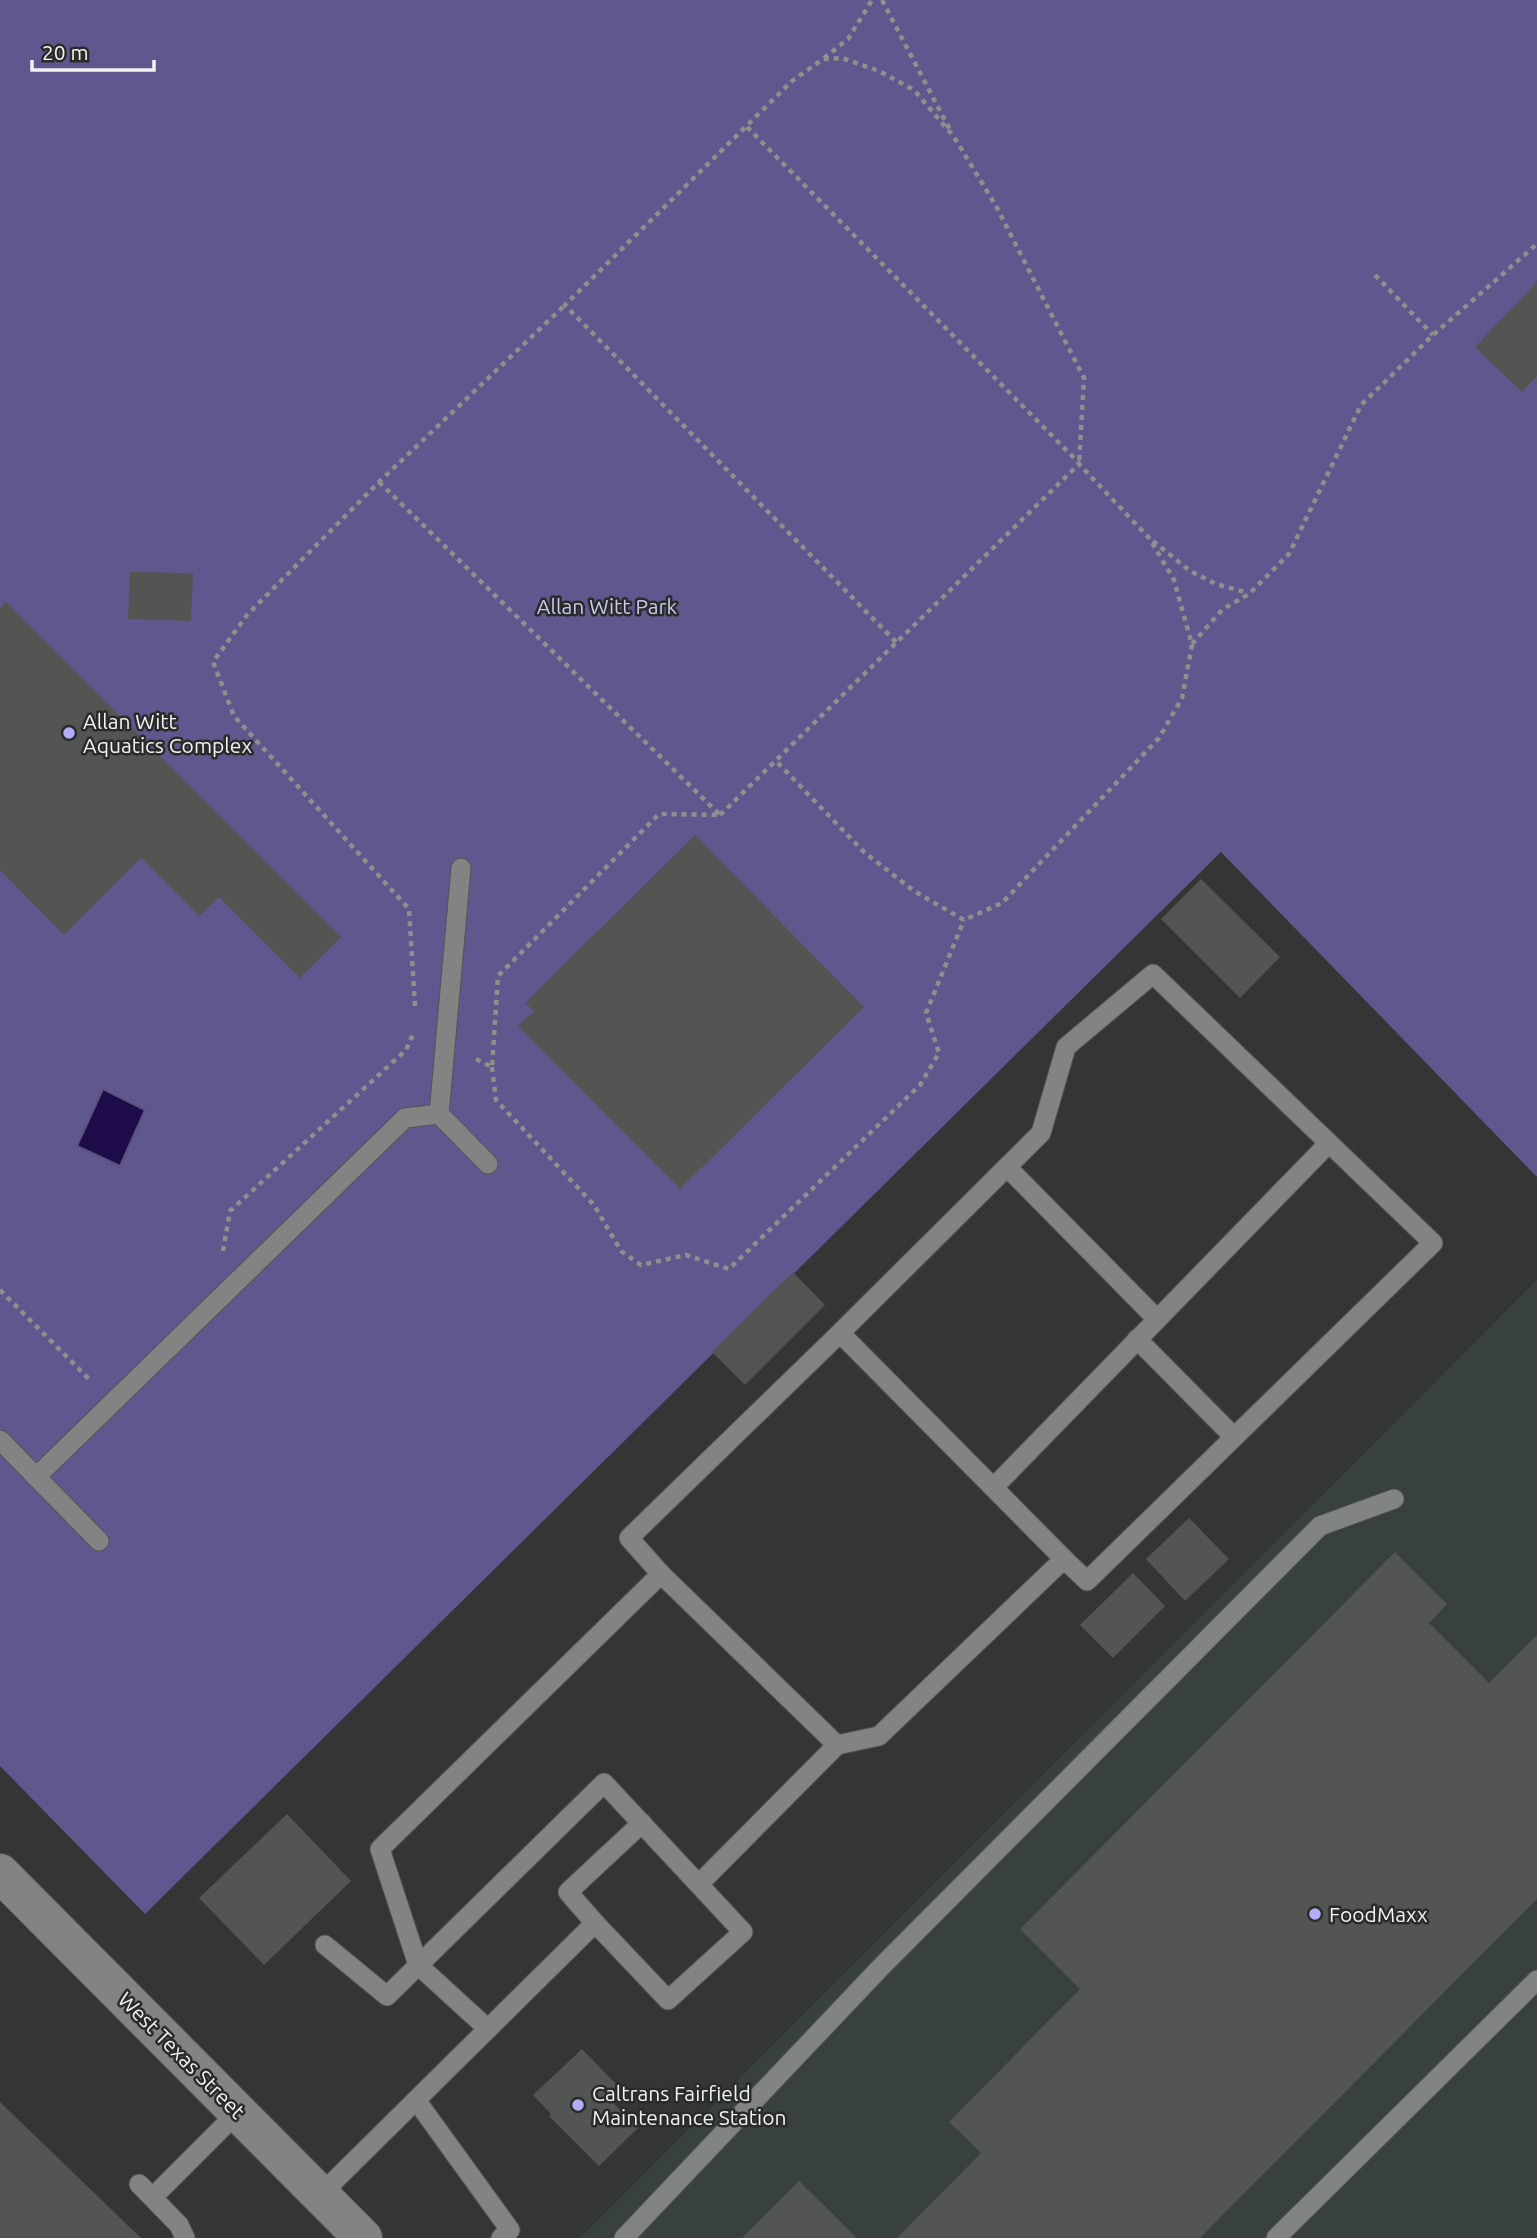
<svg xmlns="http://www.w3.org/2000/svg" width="1537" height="2238" viewBox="0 0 1537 2238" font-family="Ubuntu,sans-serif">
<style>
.built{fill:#38413b}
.green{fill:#5e588e}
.water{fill:#1e0c4a;stroke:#5d517c;stroke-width:2}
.building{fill:#525552}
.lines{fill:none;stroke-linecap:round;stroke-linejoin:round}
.service-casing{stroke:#535553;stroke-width:21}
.secondary-casing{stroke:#535553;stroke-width:40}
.path{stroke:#8e908e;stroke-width:4.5;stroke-dasharray:5 5;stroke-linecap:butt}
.service{stroke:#818482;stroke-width:19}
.secondary{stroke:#818482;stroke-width:38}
.poi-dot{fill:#b3acf9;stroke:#292c2a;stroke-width:2.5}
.labels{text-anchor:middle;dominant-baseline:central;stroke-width:5;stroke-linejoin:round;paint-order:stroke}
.park-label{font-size:21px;fill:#cac7ef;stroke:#292c2a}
.poi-label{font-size:21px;fill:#f1f3f1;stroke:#292c2a;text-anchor:start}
.street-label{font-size:21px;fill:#f1f3f1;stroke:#292c2a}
</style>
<rect width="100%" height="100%" fill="#333634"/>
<polygon class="built" points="1537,1280 1537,2238 580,2238"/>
<polygon class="green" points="0,0 1537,0 1537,1177 1221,852 145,1914 0,1766"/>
<polygon class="water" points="103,1089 145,1110 120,1166 77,1146"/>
<g class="building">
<polygon points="1537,282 1537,376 1522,392 1475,347"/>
<polygon points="130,572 193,573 191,621 128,619"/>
<polygon points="6,602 341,937 300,978 219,897 199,916 141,858 64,935 0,870 0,608"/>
<polygon points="695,835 864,1007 680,1189 518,1026 534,1011 525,1003"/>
<polygon points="1201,879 1280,957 1240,998 1161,919"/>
<polygon points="793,1272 825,1305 745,1385 712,1352"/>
<polygon points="1189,1518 1229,1559 1185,1601 1146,1559"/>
<polygon points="1395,1552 1447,1604 1429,1623 1489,1683 1537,1635 1537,1899 1200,2238 897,2238 981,2153 949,2122 1080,1989 1020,1929"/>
<polygon points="1133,1573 1165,1606 1113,1658 1080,1625"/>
<polygon points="287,1814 351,1881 264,1965 199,1898"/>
<polygon points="582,2049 617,2085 605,2095 638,2128 599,2166 549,2116 551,2114 533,2095"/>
<polygon points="0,2102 141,2238 0,2238"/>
<polygon points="799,2181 857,2238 742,2238"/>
</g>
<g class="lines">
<defs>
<g id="service">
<polyline points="439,1114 461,868"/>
<polyline points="1007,1167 1157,1319"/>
<polyline points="840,1333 1041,1133 1066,1047 1153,974 1433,1243 1087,1581 1064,1559"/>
<polyline points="1137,1339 1234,1437"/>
<polyline points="0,1440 99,1541"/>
<polyline points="36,1477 405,1118 439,1114 488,1164"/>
<polyline points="994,1487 1329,1143"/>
<polyline points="661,1574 629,1538 840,1333 1064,1559 879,1736 837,1745"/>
<polyline points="595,1923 568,1892 642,1823"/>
<polyline points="488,2029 418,1965 380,1849 661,1574 837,1745 699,1884"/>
<polyline points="416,2100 510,2230 501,2238"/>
<polyline points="139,2184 179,2225 185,2238"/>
<polyline points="320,2195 595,1923 668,2000 743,1932 604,1783 387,1996 325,1945"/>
<polyline points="153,2197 238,2112"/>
<polyline points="624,2238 881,1967 1320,1526 1394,1499"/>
<polyline points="1276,2238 1537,1980"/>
</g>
<polyline id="secondary" points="0,1873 363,2238"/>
</defs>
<use href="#service" class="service-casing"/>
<use href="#secondary" class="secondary-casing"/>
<g class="path">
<polyline points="882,0 950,130"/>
<polyline points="824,58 848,39 872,0"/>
<polyline points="747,127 1079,463"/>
<polyline points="1375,275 1433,335"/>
<polyline points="379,482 720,815 659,814 498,976 492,1067 474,1058"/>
<polyline points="1153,541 1190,571 1216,584 1248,593"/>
<polyline points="896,642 565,305 792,81 823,59 842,58 879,71 914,90 954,137 996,206 1084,378 1079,464"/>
<polyline points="1192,644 1223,609 1249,594 1289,554 1361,405 1433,335 1537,244"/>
<polyline points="720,815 1079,464 1150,539 1174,580 1192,645 1182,698 1159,738 1002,903 964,920 914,891 864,852 777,762"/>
<polyline points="415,1006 409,909 234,716 213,662 247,615 379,482 565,305"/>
<polyline points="492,1067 496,1100 594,1205 621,1251 641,1265 686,1255 729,1269 920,1085 939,1053 926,1013 964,920"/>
<polyline points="223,1251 230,1211 406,1050 414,1032"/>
<polyline points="0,1290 91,1381"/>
</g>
<use href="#service" class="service"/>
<use href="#secondary" class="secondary"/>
</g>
<g class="poi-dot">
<circle cx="69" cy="733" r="7"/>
<circle cx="1315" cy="1914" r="7"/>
<circle cx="578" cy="2105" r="7"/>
</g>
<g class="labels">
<g class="park-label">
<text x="607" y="606">Allan Witt Park</text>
</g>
<g class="poi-label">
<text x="83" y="721">Allan Witt<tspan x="83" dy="24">Aquatics Complex</tspan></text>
<text x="1329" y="1914">FoodMaxx</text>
<text x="592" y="2093">Caltrans Fairfield<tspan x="592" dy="24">Maintenance Station</tspan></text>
</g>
<g class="street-label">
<text transform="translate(182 2055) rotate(45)">West Texas Street</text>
</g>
</g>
<path d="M32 60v10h122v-10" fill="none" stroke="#f1f3f1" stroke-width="3.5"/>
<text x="42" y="60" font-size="21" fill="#f1f3f1" stroke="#292c2a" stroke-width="5" paint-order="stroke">20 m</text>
</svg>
